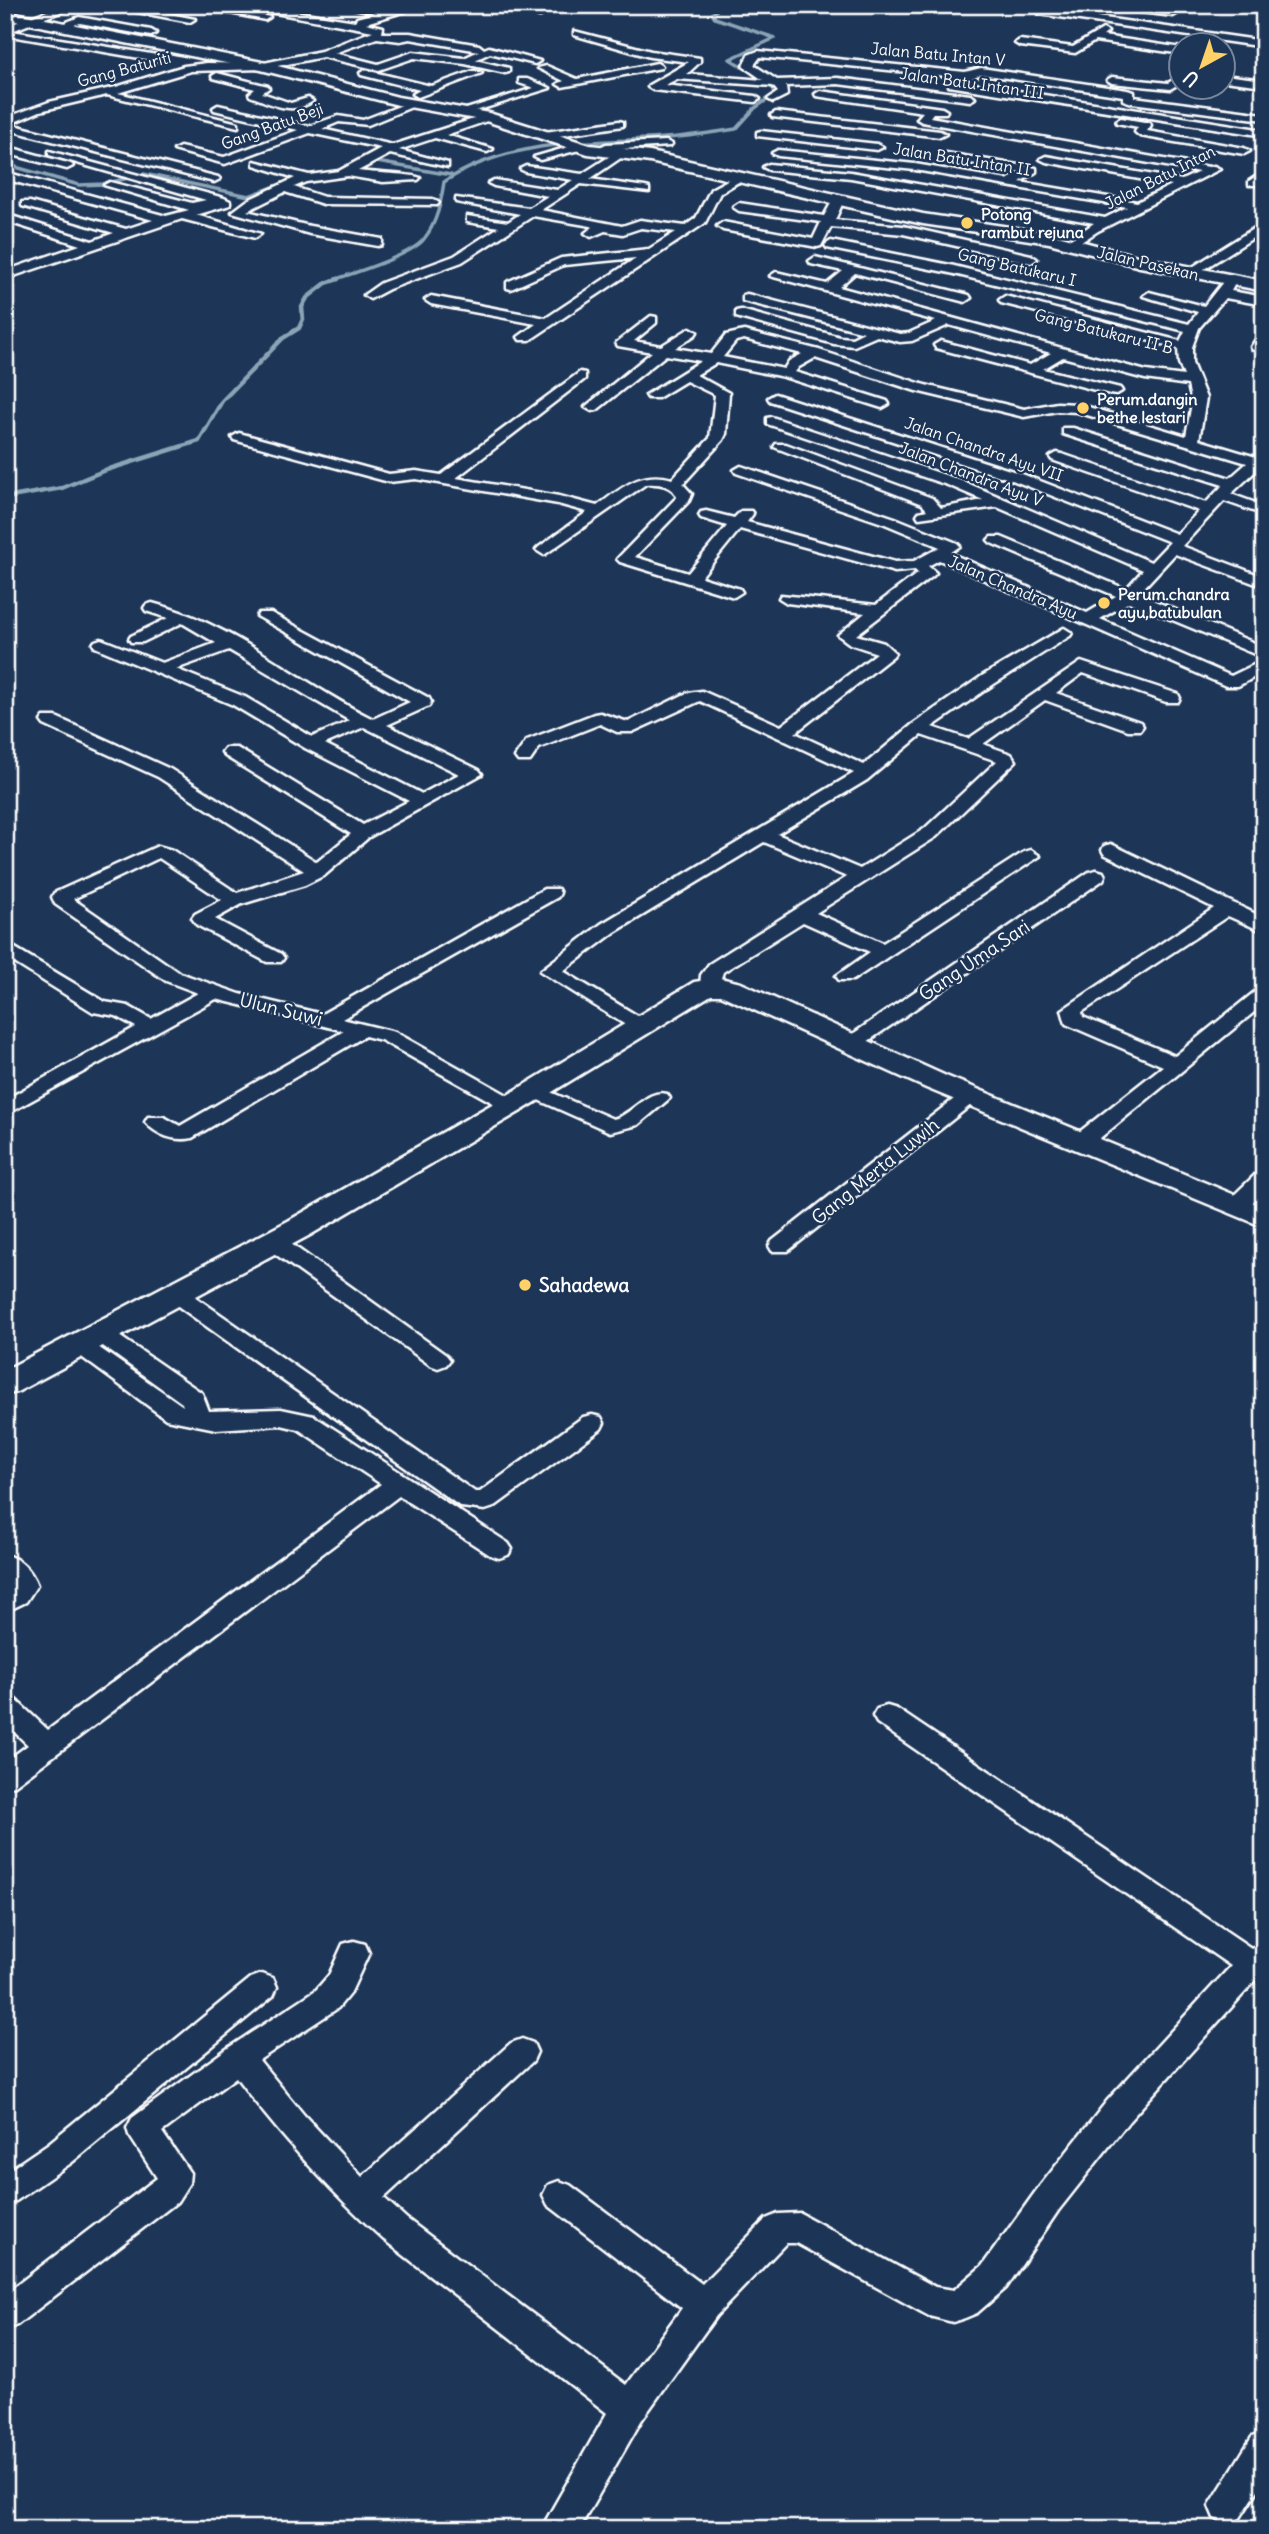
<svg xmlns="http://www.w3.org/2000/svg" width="1269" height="2534" viewBox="0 0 1269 2534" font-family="Delius,sans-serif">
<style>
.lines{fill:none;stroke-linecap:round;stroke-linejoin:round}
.stream-far1{stroke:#8ba4b6;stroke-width:3.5}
.stream{stroke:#8ba4b6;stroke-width:4.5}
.street-casing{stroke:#fff;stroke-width:5}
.secondary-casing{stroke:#fff;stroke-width:5}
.street{fill:#1d3557;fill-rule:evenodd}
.secondary{fill:#1d3557;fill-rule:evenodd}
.poi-dot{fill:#ffd166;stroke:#1d3557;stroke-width:2.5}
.labels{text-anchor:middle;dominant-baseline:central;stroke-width:5;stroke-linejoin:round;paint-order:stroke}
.far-street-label{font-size:16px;fill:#fff;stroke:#1d3557}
.far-poi-label{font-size:16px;font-weight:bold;fill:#fff;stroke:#1d3557;text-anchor:start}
.street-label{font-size:19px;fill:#fff;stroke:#1d3557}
.poi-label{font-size:19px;font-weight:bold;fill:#fff;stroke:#1d3557;text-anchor:start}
</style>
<rect width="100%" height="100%" fill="#1d3557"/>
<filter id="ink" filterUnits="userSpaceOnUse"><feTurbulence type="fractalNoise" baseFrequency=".0143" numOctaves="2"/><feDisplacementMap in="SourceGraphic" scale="14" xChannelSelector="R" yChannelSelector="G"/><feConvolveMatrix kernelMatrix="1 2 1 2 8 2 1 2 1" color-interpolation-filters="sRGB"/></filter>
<g filter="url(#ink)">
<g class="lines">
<g class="stream-far1">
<polyline points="5,164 79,185 104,184 144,174 249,196 306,175 335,172 360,159 451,175"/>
<path d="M 333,280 C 354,273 412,255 424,239 C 437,223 441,202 444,182 C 513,136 598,144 678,137 C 697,135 717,132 736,129 L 755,108 L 777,93 L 767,82 L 730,59 L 775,38 L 715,18 L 713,13 L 716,11 L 710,5"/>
</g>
<polyline class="stream" points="5,498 62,488 103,471 199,441 222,401 283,338 299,328 303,319 302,307 307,298 326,283 338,279"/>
<defs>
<g id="street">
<polygon points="63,5 78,5 12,31 163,56 168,59 163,62 5,35 7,26"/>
<polygon points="100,5 124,5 195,19 190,22"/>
<polygon points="188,5 212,5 270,17 265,20"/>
<path d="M 255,5 L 355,21 L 357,18 L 375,13 L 342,5 L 363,5 L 387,10 L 413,5 L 406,11 L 366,23 L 383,27 L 382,33 L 410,33 L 479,45 L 484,49 L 489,47 L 540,61 L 535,64 L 490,53 L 475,60 L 509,68 L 509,72 L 505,73 L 465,64 L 414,58 L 379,70 L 323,57 L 262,69 L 191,71 L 118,93 L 238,123 L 238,127 L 107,95 L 40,111 L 10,124 L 218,177 L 220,179 L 214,182 L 5,129 L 5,118 L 49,102 L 116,87 L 184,66 L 207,63 L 259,64 L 321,51 L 373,31 L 259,10 L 256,9 ZM 377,38 L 400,41 L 410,39 L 479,51 L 464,58 L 413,52 L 378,64 L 334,53 Z"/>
<polygon points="495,5 516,5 545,13 540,16"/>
<polygon points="1135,6 1173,10 1178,13 1173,16 1132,11 1130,9"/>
<polygon points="1042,9 1264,41 1264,47 1039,14 1039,10"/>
<polygon points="79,17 151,30 156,33 151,36 80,23 62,29 57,26"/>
<polygon points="1103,29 1108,32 1103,36 1182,48 1182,54 1095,41 1075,53 1020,46 1015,43 1020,40 1073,47"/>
<polygon points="574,31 651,51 700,58 700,62 687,74 763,80 743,66 748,55 758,51 965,72 981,68 1127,90 1134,92 1134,97 1264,114 1264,120 1132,103 1123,100 1123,96 981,74 963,82 1264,130 1264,136 949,86 949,82 957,77 760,57 754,65 777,80 838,78 970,95 975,98 970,101 838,84 786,86 787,95 773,102 768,99 778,92 773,86 677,79 665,85 755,96 760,99 755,102 653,90 648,87 649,85 689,62 650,57 574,35"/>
<polygon points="657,63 662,66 661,68 562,87 557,84 564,81 538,68 547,66 577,79"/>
<polygon points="365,70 431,86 473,71 482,73 418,97 413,94 420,90 361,75 360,73"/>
<path d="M 217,73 L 268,86 L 269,88 L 262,93 L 291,103 L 308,98 L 313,101 C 292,116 272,104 250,96 L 249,94 L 255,89 L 213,78 L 212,76 Z"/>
<polygon points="1182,74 1182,82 1170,89 1112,83 1107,80 1112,77 1168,83"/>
<polygon points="1224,75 1264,80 1264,86 1224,81"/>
<polygon points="519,79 527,79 550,88 469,113 460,111 534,88 519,83"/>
<polygon points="820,91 942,108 947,111 946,113 933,113 930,117 1209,167 1214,166 1220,169 1098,231 1072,248 1068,247 1068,241 1094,223 851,178 769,170 763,167 769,164 851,172 1105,218 1127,207 915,170 778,156 772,153 778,150 915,164 1007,180 1021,172 942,158 942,154 946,153 1036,168 1036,172 1020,182 1137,202 1172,185 1046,162 1040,159 1046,156 1182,180 1199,172 922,122 917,119 923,112 816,96 815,94"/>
<path d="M 410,102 L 419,104 L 368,125 L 339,122 L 322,129 L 393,145 L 489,114 L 493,115 L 493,119 L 446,135 L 493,149 L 487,152 L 435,138 L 399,150 L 448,163 L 448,167 L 390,154 L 358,171 C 370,173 415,174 420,178 L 418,180 L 383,182 L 348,176 L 306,182 L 294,187 L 324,197 L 433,199 L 439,203 L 437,205 L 323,204 L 285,192 L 247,211 L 310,226 L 382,239 L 382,245 L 378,246 L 310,234 L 232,212 L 248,200 L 295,178 L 254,165 L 254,161 L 309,175 L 339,171 L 381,148 L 310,133 L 225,164 L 174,150 L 180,147 L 224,157 L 298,130 L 214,110 L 213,108 L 218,105 L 309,126 L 338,116 L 363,120 Z"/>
<polygon points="776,112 940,131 946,134 940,137 772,117 771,115"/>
<polygon points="1121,118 1150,123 1151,125 1147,131 1244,148 1250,151 1244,154 1140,136 1135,132 1138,127 1117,123 1116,121"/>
<polygon points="619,121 623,122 623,126 545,138 539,135 545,132"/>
<polygon points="761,131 877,144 883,147 877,150 757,136 757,132"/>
<polygon points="666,141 672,144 670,146 606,150 600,147 606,144"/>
<polygon points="579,144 583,145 583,149 540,160 534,157"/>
<polygon points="5,146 71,164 73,166 67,169 5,153"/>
<polygon points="49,151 224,198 230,201 230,205 196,215 261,234 255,238 182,219 5,279 5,271 80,245 5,221 5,214 92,241 114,233 22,206 22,202 30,202 126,229 153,220 5,179 5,172 166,216 189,210 104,185 110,182 192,203 206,200 49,155"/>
<polygon points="618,151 628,153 590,179 645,187 649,188 649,192 581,184 541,210 622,226 640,220 685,226 696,218 711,189 735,176 745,178 720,193 705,223 530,340 520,340 518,337 536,324 431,304 425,300 431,296 546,318 636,258 564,265 511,289 507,288 507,282 561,258 649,249 676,232 641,228 623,234 605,231 591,237 585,233 593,227 591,226 533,216 462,262 389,289 370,299 364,295 381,283 454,256 499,227 467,222 467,216 508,222 520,214 456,202 456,198 529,208 548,196 494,186 488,183 494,180 557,190 573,180 526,172 520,169 526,166 582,174"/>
<polygon points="1264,171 1264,180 1257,185 1249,185 1249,181"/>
<polygon points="838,196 844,200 835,220 903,226 1031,255 1037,259 1031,263 903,234 831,227 821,246 817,247 723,230 717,226 723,222 813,239 821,222 739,211 733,207 739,203 824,216 834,198"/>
<polygon points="1264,222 1264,231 1193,276 1189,277 1183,273"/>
<path d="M 831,241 L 950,265 L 1189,324 L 1198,312 L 1143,296 L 1149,292 L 1204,306 L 1227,277 L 1231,276 L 1237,280 L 1231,291 L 1264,297 L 1264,305 L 1225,298 L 1199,328 L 1192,347 L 1192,363 L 1206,398 L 1199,440 L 1256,457 L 1264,454 L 1264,468 L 1260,467 L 1231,494 L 1264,506 L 1264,515 L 1224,501 L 1182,546 L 1264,577 L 1264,587 L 1175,554 L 1138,594 L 1264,647 L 1264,658 L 1129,602 L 1100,619 L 1231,676 L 1264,660 L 1264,672 L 1238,686 L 1226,686 L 939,560 L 928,566 L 936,573 L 933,576 L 856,635 L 884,643 L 895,653 L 893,656 L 795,733 L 864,765 L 913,724 L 982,676 L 1064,628 L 1072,633 L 1070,636 L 994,684 L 932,727 L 968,739 L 1081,662 L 1178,694 L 1180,698 L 1178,702 L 1166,702 L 1083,673 L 1056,693 L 1140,722 L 1143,726 L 1140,730 L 1128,730 L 1045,700 L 983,744 L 1011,754 L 1016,761 L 936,837 L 816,913 L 883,943 L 1024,852 L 1031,850 L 1040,856 L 853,980 L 839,980 L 836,976 L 870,952 L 803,922 L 723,972 L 717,990 L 703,990 L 700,986 L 701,975 L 709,964 L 847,877 L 764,842 L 615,932 L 563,971 L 646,1021 L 649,1025 L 646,1029 L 632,1029 L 540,971 L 601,924 L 854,773 L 700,701 L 632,732 L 617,732 L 600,724 L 539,748 L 530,761 L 518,761 L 515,757 L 527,740 L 594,714 L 600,713 L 628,722 L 687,693 L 702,691 L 781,726 L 877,653 L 850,644 L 838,635 L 865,613 L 787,603 L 779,598 L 781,595 L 876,605 L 918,573 L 915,570 L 895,572 L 740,529 L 701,577 L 740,589 L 742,592 L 734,597 L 620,562 L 617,559 L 677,497 C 673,485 658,483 646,484 L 544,555 L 536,550 L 539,547 L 587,512 L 558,504 L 416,479 L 389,482 L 234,440 L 232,437 L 239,433 L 389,474 L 416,471 L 441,475 L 580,372 L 585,373 L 585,379 L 456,478 L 559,496 L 597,506 C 622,488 640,470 672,479 L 710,438 L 715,395 L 686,381 L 658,398 L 648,398 L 646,395 L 701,361 L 666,355 L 597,410 L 592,411 L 585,407 L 652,352 L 618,346 L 616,343 L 651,316 L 656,317 L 656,323 L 634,341 L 661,346 L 690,328 L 697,332 L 695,335 L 675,348 L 711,354 L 726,335 L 744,331 L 819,350 L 925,385 L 1024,409 L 1057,403 L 1078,404 L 1186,436 L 1192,403 L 1188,385 L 1145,379 L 1063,357 L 1043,369 L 1120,388 L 1122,391 L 1115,395 L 1110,394 L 936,348 L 934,345 L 941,341 L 1030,365 L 1051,353 L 949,325 L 912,341 L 900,342 L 877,336 L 854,346 L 834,344 L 736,317 L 736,311 L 741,310 L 840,337 L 852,338 L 864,332 L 743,301 L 743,295 L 747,294 L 900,334 L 909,333 L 936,321 L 770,276 L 776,272 L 827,284 L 843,271 L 811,264 L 809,261 L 815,257 L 969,295 L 971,298 L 965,302 L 855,273 L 839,287 L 1146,371 L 1184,376 L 1179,363 L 1178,348 L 1001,303 L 999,300 L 1005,296 L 1180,341 L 1185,331 L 950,273 L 827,248 L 825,245 ZM 744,339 L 802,354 L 789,361 L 784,369 L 723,357 L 736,341 ZM 815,358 L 916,391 L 1024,417 L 1057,411 L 1077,412 L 1247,463 L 1230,478 L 1073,428 L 1063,428 L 1063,434 L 1223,485 L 1206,503 L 1062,454 L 1057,453 L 1050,457 L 1052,460 L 1199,511 L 1177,534 L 1022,474 L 775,394 L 768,398 L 770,401 L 1012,480 L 1170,542 L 1151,562 L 960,480 L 772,417 L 767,418 L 767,424 L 950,486 L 983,500 L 941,508 L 932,498 L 786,444 L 776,444 L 774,447 L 922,504 L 927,510 L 919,512 L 917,515 L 919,518 L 997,507 L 1143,570 L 1126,589 L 1001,537 L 991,537 L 988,540 L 991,543 L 1116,596 L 1087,613 L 950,553 L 960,546 L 957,543 L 895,518 L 741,466 L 734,470 L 736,473 L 885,524 L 940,547 L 914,561 L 895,562 L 747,522 L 753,514 L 751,511 L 741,511 L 734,518 L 706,511 L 701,512 L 699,515 L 701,518 L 727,526 L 688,573 L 635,557 L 689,501 L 692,494 L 683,484 L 723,440 L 726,434 L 729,393 L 696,375 L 716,363 L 784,377 L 882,408 L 889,404 L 887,401 L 795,372 L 799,367 ZM 921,735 L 997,761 L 924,829 L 860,869 L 777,834 L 867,780 Z"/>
<polygon points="1264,334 1264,348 1253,350 1251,347 1259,335"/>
<path d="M 152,603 C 233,623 299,683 373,719 L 410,702 L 257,616 L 259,613 L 271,613 L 429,698 L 431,702 L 429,706 L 387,725 L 479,770 L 482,774 L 369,837 L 325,875 L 305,885 L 242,904 L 215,919 L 281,954 L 284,958 L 281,962 L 267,962 L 197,925 L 192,918 L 195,914 L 222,900 L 159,858 L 73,899 L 180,973 L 240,994 L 322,1014 L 544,889 L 558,889 L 560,893 L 558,897 L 342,1019 L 395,1032 L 518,1101 L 522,1105 L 518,1109 L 504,1109 L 381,1040 L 365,1036 L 192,1138 C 175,1142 156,1135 145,1122 L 148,1117 L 164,1117 L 180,1126 L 344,1031 L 216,999 L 5,1115 L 5,1100 L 136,1027 L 116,1016 L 93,1012 L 5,957 L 5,942 L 105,1002 L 128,1006 L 151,1019 L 198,993 L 166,981 L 55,904 L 52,897 L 54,893 L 158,846 L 172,850 L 237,893 L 304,871 L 158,777 L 44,725 L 41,721 L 44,717 L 56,717 L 170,769 L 317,862 L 351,834 L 225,756 L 222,752 L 225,748 L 237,748 L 363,825 L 409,801 L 305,748 L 233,705 L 95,647 L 93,644 L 95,641 L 101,639 L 162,663 L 216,643 L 182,623 L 143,642 L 131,642 L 129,639 L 131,636 L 168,618 L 146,611 L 144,608 L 146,605 ZM 229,650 L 350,721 L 312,737 L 245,697 L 176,669 ZM 364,727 L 459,774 L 422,794 L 325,744 Z"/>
<polygon points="1111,844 1264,918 1264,932 1228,916 1082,1012 1083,1017 1175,1056 1257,990 1264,988 1264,1004 1089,1147 1073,1147 1070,1142 1073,1137 1163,1066 1066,1024 1062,1010 1214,908 1104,854 1102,850 1104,846"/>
<polygon points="1096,870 1103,872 1105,876 1103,880 858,1048 844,1048 841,1044 844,1040 1089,872"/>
<path d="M 534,1085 L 613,1119 C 633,1115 647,1088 667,1094 L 670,1098 L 638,1125 L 610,1132 L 527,1095 L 524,1091 L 527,1087 Z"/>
<polygon points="970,1090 977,1092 980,1096 977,1100 788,1251 772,1251 769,1246 772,1241 963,1092"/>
<polygon points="1264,1172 1264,1191 1245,1210 1229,1210 1226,1205 1229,1200 1256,1174"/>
<polygon points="272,1234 280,1236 446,1355 450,1360 446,1365 438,1368 430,1365 264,1246 261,1241 264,1236"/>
<polygon points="176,1287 184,1289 475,1492 480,1492 583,1417 592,1415 601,1417 604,1423 601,1429 494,1507 485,1510 461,1507 168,1299 164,1294 168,1289"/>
<polygon points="101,1326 109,1329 202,1393 209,1411 281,1409 314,1416 508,1543 512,1549 508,1555 499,1558 490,1555 399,1496 15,1785 5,1788 5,1762 28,1745 5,1723 5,1696 15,1699 48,1730 381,1484 298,1429 281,1425 216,1429 166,1419 72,1350 68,1345 72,1340 80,1337 88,1340 183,1406 182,1403 93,1339 89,1334 93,1329"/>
<path d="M 5,1555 C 21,1559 31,1570 37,1585 L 26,1602 L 5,1612 L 5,1590 L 11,1584 L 5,1578 Z"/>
<path d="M 887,1706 L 897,1709 L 1251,1948 L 1264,1943 L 1264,1971 L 1129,2121 L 1058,2211 L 1006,2288 L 977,2313 L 965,2318 L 953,2322 L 929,2316 L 796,2243 L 786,2243 L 716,2316 L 641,2421 L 579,2529 L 541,2529 L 607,2413 L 383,2239 C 329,2190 280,2136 236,2077 L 162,2132 L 190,2173 L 189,2183 L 177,2202 L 17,2325 L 5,2330 L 5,2294 L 157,2178 L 129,2135 L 127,2128 L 132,2118 L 228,2048 L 316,1990 L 329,1975 L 343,1944 L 354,1941 L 365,1944 L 369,1953 L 351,1992 L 338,2008 L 259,2060 L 304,2115 L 362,2177 L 511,2043 L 522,2039 L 533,2043 L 537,2052 L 533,2061 L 384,2198 L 407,2219 L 626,2385 L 682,2308 L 548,2205 L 543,2195 L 548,2185 L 559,2181 L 570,2185 L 702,2284 L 766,2219 L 778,2214 L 800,2213 L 935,2287 L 954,2290 L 982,2266 L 1036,2191 L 1107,2101 L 1231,1966 L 877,1723 L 873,1716 L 877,1709 Z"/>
<polygon points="262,1974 273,1978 277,1987 273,1996 71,2163 16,2201 5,2205 5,2173 49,2143 251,1978"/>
<polygon points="1264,2432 1264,2481 1240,2518 1227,2524 1214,2518 1209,2506 1252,2437"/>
</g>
<g id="secondary">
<polygon points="5,11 262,62 398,97 489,113 590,145 650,152 923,214 1050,233 1141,257 1264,281 1264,291 1140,267 1049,243 923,224 650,162 588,154 486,121 398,105 261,70 5,19"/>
<polygon points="720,978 741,983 946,1076 1264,1207 1264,1227 926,1088 721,995 711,995 521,1111 310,1235 17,1392 5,1395 5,1370 288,1221 501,1099 694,982"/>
</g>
</defs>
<use href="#street" class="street-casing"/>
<use href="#secondary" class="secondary-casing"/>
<use href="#street" class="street"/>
<use href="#secondary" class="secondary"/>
</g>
</g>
<g class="poi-dot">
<circle cx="967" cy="223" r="7"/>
<circle cx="1083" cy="408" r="7"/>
<circle cx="1104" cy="603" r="7"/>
<circle cx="525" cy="1285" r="7"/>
</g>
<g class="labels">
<g class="far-street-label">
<text transform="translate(938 54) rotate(5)">Jalan Batu Intan V</text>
<text transform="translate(124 69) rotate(-15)">Gang Baturiti</text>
<text transform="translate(972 83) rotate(8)">Jalan Batu Intan III</text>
<text transform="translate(272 126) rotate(-20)">Gang Batu Beji</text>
<text transform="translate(962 159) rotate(9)">Jalan Batu Intan II</text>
<text transform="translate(1160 177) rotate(-27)">Jalan Batu Intan</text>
<text transform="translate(1148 263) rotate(13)">Jalan Pasekan</text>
<text transform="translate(1017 267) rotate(13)">Gang Batukaru I</text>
<text transform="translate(1104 331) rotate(14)">Gang Batukaru II B</text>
<text transform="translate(984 449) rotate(19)">Jalan Chandra Ayu VII</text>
<text transform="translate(971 474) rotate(21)">Jalan Chandra Ayu V</text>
<text transform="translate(1013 587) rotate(23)">Jalan Chandra Ayu</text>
</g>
<g class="far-poi-label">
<text x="981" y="214">Potong<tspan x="981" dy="18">rambut rejuna</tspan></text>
<text x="1097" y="399">Perum.dangin<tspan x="1097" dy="18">bethe lestari</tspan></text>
<text x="1118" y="594">Perum.chandra<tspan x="1118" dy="18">ayu,batubulan</tspan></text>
</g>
<g class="street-label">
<text transform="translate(974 960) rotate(-34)">Gang Uma Sari</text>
<text transform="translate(281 1009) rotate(14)">Ulun Suwi</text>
<text transform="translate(875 1171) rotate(-39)">Gang Merta Luwih</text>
</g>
<g class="poi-label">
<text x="539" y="1285">Sahadewa</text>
</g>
</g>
<rect width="1269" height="2534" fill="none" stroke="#1d3557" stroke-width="28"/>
<rect x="14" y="14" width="1241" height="2506" fill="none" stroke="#fff" stroke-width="2.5" filter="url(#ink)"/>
<g transform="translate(1202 66) rotate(220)"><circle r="33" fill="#1d3557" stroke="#77869a" stroke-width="2"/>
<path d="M0-5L12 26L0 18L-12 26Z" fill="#ffd166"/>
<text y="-10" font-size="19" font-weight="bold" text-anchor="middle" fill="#ffffff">U</text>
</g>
</svg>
